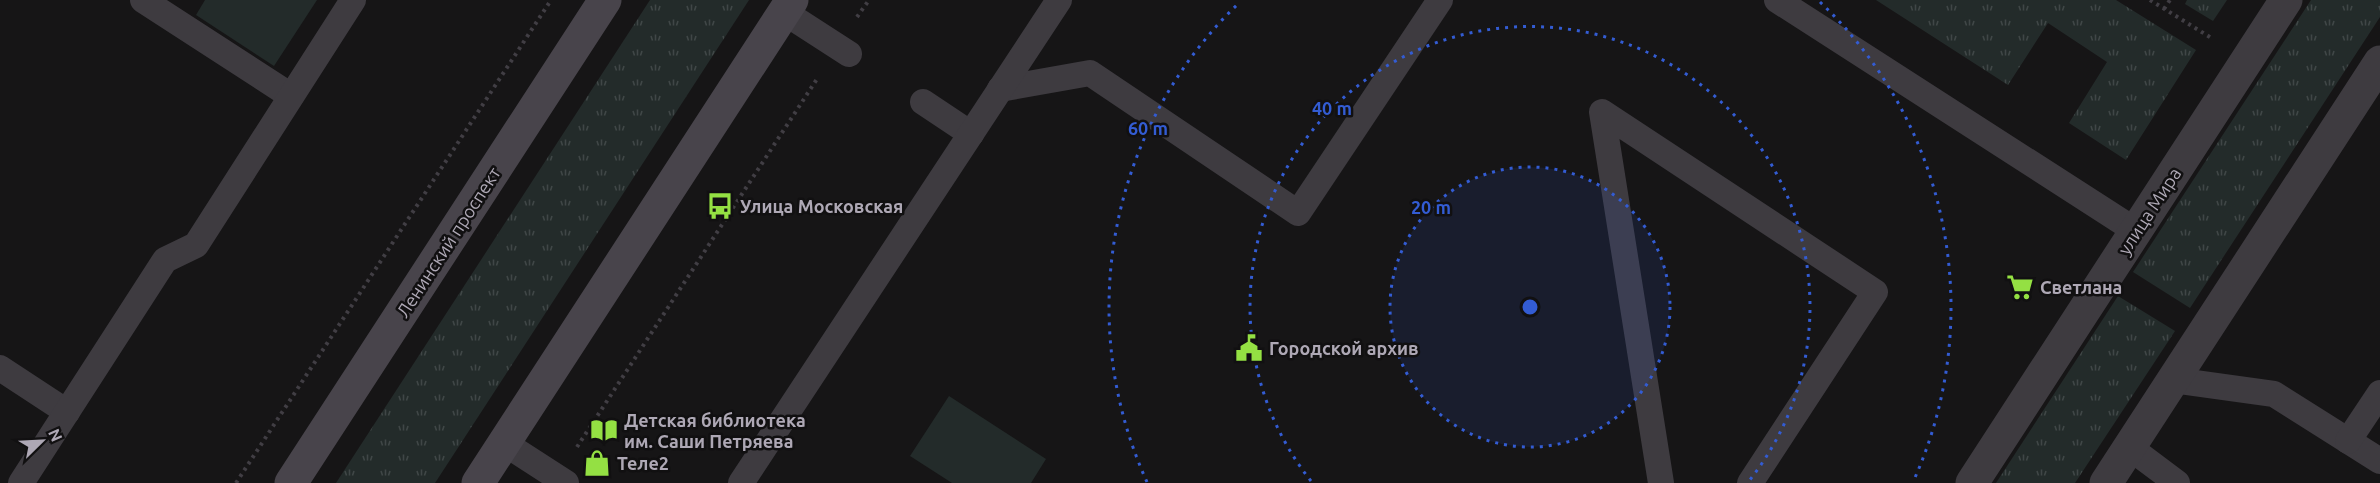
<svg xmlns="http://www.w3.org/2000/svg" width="2380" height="483" viewBox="0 0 2380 483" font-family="Ubuntu,sans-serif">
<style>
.grass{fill:url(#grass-tufts)}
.park{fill:#232b2a}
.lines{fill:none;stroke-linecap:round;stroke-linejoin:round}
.path{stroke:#413e44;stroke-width:4;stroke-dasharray:3 4.5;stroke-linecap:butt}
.service{stroke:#3e3b40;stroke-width:26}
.tertiary{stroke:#3e3b40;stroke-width:33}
.secondary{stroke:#48444b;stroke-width:33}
.ring{fill:none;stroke:#335cd3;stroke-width:3;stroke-dasharray:3 6}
.labels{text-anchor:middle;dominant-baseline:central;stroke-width:5;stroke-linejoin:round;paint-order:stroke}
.poi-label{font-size:18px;font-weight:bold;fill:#aea8b5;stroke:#111011;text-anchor:start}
.street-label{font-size:18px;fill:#aea8b5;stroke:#111011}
.centre{fill:#335cd3;stroke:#111011;stroke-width:3}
.ring-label{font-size:18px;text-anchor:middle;font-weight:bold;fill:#335cd3;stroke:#111011;stroke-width:5;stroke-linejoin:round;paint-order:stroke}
</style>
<defs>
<pattern id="grass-tufts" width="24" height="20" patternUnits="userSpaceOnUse" patternTransform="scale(1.5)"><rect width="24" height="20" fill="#232b2a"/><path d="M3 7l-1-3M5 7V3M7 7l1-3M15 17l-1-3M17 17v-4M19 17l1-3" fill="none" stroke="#404747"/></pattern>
</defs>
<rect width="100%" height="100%" fill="#161516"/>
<g class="grass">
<polygon points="650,0 749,0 435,483 336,483"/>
<polygon points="1876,0 2116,0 2196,50 2126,160 2069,123 2107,62 2048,23 2008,85"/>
<polygon points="2187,0 2227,0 2213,21 2185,4"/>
<polygon points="2311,0 2380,0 2380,17 2190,308 2133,272"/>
<polygon points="2118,296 2175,331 2075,483 1996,483"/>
</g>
<g class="park">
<polygon points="205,0 317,0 274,66 196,15"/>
<polygon points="949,396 1046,459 1031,483 952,483 910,456"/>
</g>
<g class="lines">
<g class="path">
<polyline points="2150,0 2213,39"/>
<polyline points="2164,9 2170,0"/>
<polyline points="857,17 869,0"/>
<polyline points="577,447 817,79"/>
<polyline points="236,483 551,0"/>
</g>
<g class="service">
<polyline points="143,0 291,96"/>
<polyline points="1777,0 2136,231"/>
<polyline points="784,12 849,54"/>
<polyline points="1000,89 1090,73 1298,213 1440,0"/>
<polyline points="923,102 971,134"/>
<polyline points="0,368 67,412"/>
<polyline points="2173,380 2274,394 2380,461"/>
<polyline points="2348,441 2380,393"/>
<polyline points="504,443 566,483"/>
<polyline points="2129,447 2177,483"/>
<polyline points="21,483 165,260 196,245 353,0"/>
<polyline points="741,483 1059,0"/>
<polyline points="1661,483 1602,112 1875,292 1750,483"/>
</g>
<g class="tertiary">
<polyline points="1972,483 2286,0"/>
<polyline points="2106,483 2380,62"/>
</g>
<g class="secondary">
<polyline points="291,483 605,0"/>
<polyline points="478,483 792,0"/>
</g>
</g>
<circle cx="1530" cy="307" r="140" fill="#335cd3" fill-opacity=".12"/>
<g class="ring">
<circle cx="1530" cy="307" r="140"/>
<path d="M1311 481A280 280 0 1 1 1749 481"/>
<path d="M1147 482A421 421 0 0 1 1240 2M1820 2A421 421 0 0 1 1913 482"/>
</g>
<defs>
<symbol id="bus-bare" viewBox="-9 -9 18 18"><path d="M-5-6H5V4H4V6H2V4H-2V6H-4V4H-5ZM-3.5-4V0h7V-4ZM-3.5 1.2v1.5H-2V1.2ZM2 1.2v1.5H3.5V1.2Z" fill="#94e043" stroke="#111011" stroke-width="2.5" paint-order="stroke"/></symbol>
<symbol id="supermarket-bare" viewBox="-9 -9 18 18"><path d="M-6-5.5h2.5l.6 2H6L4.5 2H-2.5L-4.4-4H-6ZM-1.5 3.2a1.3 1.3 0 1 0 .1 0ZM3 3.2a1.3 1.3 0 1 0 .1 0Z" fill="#94e043" stroke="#111011" stroke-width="2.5" paint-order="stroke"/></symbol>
<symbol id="civic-bare" viewBox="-9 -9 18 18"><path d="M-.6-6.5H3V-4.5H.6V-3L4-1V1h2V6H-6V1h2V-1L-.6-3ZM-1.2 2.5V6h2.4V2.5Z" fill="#94e043" stroke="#111011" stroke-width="2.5" paint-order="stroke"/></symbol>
<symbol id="library-bare" viewBox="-9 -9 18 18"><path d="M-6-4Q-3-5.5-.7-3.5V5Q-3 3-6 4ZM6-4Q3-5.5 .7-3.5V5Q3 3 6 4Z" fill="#94e043" stroke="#111011" stroke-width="2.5" paint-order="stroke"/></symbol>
<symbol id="shop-bare" viewBox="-9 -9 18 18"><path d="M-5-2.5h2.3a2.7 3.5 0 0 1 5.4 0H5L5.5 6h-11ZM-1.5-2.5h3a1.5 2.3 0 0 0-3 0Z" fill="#94e043" stroke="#111011" stroke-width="2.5" paint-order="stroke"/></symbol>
</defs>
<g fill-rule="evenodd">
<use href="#bus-bare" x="701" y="187" width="38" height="38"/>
<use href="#supermarket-bare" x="2001" y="268" width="38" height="38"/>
<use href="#civic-bare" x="1230" y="329" width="38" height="38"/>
<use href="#library-bare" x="585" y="411" width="38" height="38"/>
<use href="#shop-bare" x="578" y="444" width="38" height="38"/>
</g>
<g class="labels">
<g class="poi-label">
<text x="740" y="206">Улица Московская</text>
<text x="2040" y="287">Светлана</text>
<text x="1269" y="348">Городской архив</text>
<text x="624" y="420">Детская библиотека<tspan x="624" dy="21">им. Саши Петряева</tspan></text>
<text x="617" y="463">Теле2</text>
</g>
<g class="street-label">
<text transform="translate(2149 211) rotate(-57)">улица Мира</text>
<text transform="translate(448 242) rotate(-57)">Ленинский проспект</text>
</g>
</g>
<circle cx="1530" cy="307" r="9" class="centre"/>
<g class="ring-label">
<text x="1332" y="115">40 m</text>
<text x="1148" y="135">60 m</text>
<text x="1431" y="214">20 m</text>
</g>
<g transform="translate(42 441) rotate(66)" stroke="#111011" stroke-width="4.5" paint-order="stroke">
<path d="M0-4.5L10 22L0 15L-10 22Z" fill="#aea8b5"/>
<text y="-9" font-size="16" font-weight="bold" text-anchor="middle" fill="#aea8b5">N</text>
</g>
</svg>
